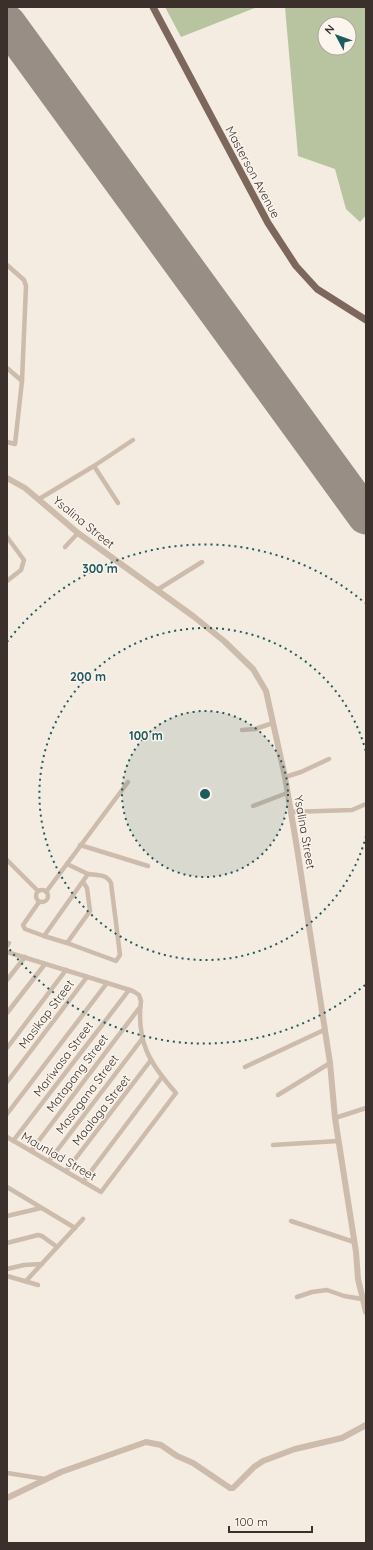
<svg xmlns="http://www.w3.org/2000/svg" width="373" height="1550" viewBox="0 0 373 1550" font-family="Quicksand,sans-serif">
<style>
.green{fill:#b8c4a0;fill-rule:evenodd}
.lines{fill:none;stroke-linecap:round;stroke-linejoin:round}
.runway{stroke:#988e86;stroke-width:37}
.minor{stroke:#cdbbac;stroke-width:4.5}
.tertiary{stroke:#cdbbac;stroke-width:6}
.primary{stroke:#7d675c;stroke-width:7}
.ring{fill:none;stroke:#1f5a5e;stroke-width:2;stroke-dasharray:2 4}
.labels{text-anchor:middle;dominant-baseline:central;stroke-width:3;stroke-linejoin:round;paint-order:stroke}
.street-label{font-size:12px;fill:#3b302b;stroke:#fbf5ee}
.centre{fill:#1f5a5e;stroke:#fbf5ee;stroke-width:2}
.ring-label{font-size:12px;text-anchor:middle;font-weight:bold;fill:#1f5a5e;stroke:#fbf5ee;stroke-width:3;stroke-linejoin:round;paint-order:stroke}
</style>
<rect width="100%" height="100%" fill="#f4ebe1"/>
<g class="green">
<polygon points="165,7 257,7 181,37"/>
<path d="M 285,7 L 366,7 L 366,215 L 360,222 L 346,209 L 335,169 L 298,156 ZM 325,24 L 349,24 L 349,48 L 325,48 Z"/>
</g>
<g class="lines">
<polyline class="runway" points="7,23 366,516"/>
<g class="minor">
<polyline points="7,265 24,280 26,286 22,381 15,444 7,442"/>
<polyline points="7,368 22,381"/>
<polyline points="94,466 118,503"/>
<polyline points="39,499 94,466 133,440"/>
<polyline points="7,537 24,560 21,570 7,581"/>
<polyline points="65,547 78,533"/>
<polyline points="157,590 202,562"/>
<polyline points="242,730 255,729 273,723"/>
<polyline points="285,777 301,772 329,759"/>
<polyline points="253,806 287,793"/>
<polyline points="291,812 352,810 366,804"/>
<polyline points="80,845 148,866"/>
<polyline points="7,860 38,891"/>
<path d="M 83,882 L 87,888 L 90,911 L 67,943 L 116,961 L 120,955 L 111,883 C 107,874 96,875 88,874"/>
<circle cx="42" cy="896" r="6"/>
<polyline points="46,892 128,782"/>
<polyline points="39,902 23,925 25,929 44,936 88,874 67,864"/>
<polyline points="44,936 67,943"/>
<polyline points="7,946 9,943"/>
<path d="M 7,952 L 133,991 L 139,995 L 141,1001 C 136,1042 150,1064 176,1093 L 101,1192 L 7,1137"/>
<polyline points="7,980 25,957"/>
<polyline points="7,1013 45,964"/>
<polyline points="7,1048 66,970"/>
<polyline points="245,1067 324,1030"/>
<polyline points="7,1082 87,977"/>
<polyline points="278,1095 330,1063"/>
<polyline points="7,1114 107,983"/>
<polyline points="335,1118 366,1108"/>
<polyline points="13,1141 129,990"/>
<polyline points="273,1145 338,1141"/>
<polyline points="31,1151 140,1007"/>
<polyline points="49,1161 142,1039"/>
<polyline points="66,1171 151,1060"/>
<polyline points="83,1182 162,1077"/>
<polyline points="7,1187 75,1228"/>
<polyline points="7,1216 41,1208"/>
<polyline points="291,1221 354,1242"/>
<polyline points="7,1243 38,1235 42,1236 57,1247"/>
<polyline points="7,1269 24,1265 42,1264"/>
<polyline points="7,1276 38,1285"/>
<polyline points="26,1281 83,1219"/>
<polyline points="297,1297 312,1292 327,1290 344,1296 362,1299"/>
<polyline points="7,1473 45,1479"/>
</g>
<g class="tertiary">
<polyline points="7,478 25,488 78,533 193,616 224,641 253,669 266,691 285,777 297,848 330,1063 335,1118 356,1252 358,1279 366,1312"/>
<polyline points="7,1498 61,1472 146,1442 161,1445 177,1456 193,1463 230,1488 233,1488 254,1467 263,1461 295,1449 342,1438 366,1425"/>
</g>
<polyline class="primary" points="153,7 268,223 296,266 317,289 366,320"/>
</g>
<circle cx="205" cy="794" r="83" fill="#1f5a5e" fill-opacity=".12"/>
<g class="ring">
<circle cx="205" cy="794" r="83"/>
<path d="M366 836A166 166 0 1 1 366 752"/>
<path d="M365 985A249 249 0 0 1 7 946M7 642A249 249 0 0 1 365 603"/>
</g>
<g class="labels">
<g class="street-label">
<text transform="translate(253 172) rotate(62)">Masterson Avenue</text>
<text transform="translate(84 522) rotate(39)">Ysalina Street</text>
<text transform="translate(305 832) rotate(80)">Ysalina Street</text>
<text transform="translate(46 1014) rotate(-53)">Masikap Street</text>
<text transform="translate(63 1059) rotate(-53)">Mariwasa Street</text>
<text transform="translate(77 1073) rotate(-53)">Matapang Street</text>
<text transform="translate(87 1094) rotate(-53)">Masagana Street</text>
<text transform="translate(101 1110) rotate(-52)">Maalaga Street</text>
<text transform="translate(59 1156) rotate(30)">Maunlad Street</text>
</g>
</g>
<circle cx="205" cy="794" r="6" class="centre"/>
<g class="ring-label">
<text x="100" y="573">300 m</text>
<text x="88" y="681">200 m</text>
<text x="146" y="740">100 m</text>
</g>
<rect width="373" height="1550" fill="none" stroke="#3b302b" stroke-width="16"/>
<g transform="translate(337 36) rotate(311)"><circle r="19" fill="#fbf5ee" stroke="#aea6a0"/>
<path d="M0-3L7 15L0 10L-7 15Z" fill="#1f5a5e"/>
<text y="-6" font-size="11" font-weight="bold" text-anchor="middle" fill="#3b302b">N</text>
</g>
<path d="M229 1526v6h83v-6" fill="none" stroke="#3b302b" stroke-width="2"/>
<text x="235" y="1526" font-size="12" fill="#3b302b" stroke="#fbf5ee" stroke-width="3" paint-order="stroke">100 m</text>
</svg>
